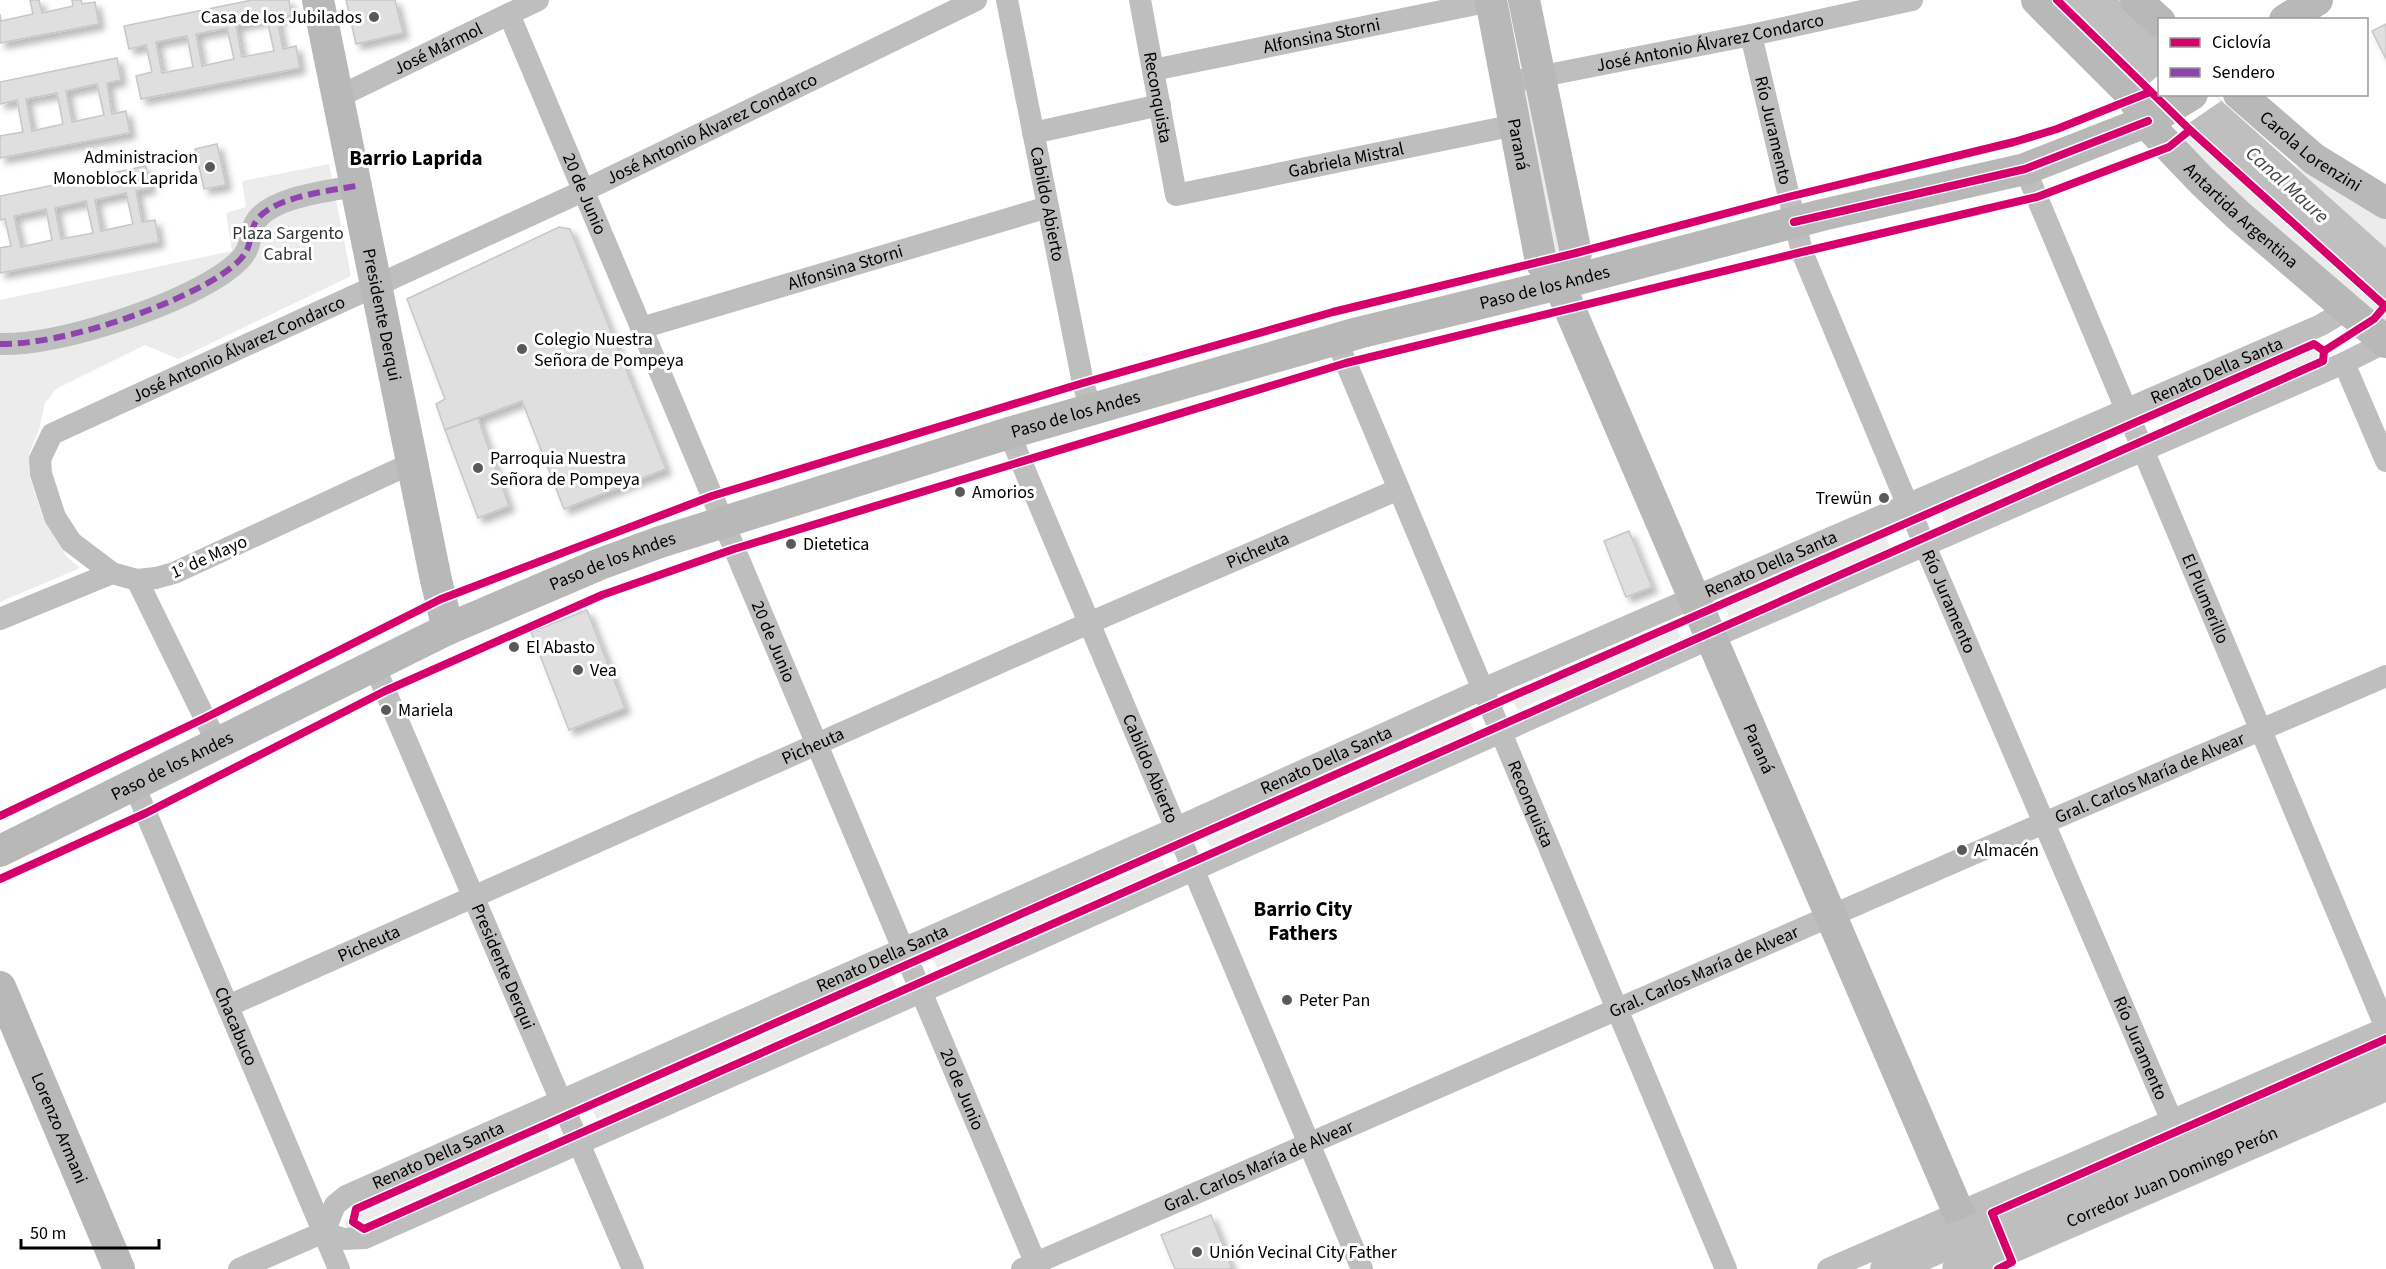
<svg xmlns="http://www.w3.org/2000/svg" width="2386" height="1269" viewBox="0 0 2386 1269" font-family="'Source Sans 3',sans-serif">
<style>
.green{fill:#ececec}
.water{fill:#bfbfbf}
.pier{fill:#fff}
.building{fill:#dfdfdf;stroke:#c7c7c7;stroke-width:1.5;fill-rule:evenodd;filter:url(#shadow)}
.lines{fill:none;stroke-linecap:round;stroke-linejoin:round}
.highway-casing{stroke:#dbdbdb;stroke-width:34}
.street{stroke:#bebebe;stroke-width:22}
.secondary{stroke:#b8b8b8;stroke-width:32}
.highway{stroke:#bebebe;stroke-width:33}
.quiet{stroke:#8e44ad;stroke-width:6;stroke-dasharray:12 6;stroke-linecap:butt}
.cycleway-casing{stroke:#fff;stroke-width:11}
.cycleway{stroke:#d6006c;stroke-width:8}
.poi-dot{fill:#595959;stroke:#fff;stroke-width:2}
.labels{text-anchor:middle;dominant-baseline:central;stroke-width:6;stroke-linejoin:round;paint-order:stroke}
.poi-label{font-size:18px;fill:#000;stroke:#fff;text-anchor:start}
.street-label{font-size:18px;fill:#000;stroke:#fff}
.park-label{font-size:18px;fill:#333;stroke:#fff}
.water-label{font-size:20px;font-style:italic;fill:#444;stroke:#fff}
.quarter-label{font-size:21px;font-weight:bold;fill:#000;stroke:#fff}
</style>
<defs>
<filter id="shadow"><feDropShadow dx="5.5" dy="5.5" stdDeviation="3" flood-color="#0004"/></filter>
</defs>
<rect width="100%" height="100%" fill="#fff"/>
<g class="green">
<polygon points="1527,88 1567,251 1555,259 1519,93"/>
<polygon points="2189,123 2386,302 2386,330 2245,205 2186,144 2184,132"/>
<polygon points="329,164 351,276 178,359 145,345 56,389 45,403 39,430 29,454 30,478 43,517 67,557 80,568 0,602 0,300 232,251 226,213 246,207 242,181"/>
<polygon points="2293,164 2386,219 2386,248"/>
<polygon points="2327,344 2332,353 2164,424 2160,415"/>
<polygon points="2104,441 2107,450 1945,522 1941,513"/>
<polygon points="1886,538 1890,547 1729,617 1725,608"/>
<polygon points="1677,629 1681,638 1518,710 1513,701"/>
<polygon points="1470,722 1474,731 1211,847 1206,839"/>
<polygon points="1162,859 1166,868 937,968 933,959"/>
<polygon points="892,978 896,987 597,1119 593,1111"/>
<polygon points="547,1132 551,1141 348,1229 344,1221"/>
</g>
<polygon class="water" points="2064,0 2119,0 2159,40 2160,94 2215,95 2386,248 2386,302 2189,123"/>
<polygon class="pier" points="2159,75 2160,94 2215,95 2221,101 2189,123 2148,84"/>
<g class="building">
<polygon points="30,0 39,0 42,13 73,6 72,0 81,0 82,4 95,2 99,24 0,43 0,14 1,21 33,14"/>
<path d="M 252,0 L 289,0 L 291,15 L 277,18 L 283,49 L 296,46 L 300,68 L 141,99 L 136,76 L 152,72 L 146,45 L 129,49 L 124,26 ZM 267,19 L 274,51 L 242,57 L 236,26 ZM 227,28 L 234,59 L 202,66 L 196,34 ZM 187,36 L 193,67 L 162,73 L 156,42 Z"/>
<polygon points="346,0 395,0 403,33 356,44"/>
<polygon points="2386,24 2386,59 2372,31"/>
<path d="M 117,58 L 121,80 L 107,83 L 112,114 L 126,111 L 130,133 L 0,158 L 0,136 L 23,132 L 17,100 L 0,104 L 0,82 ZM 97,84 L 104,115 L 72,122 L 66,91 ZM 57,93 L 63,124 L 32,131 L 26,99 Z"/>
<polygon points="217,144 226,185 204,189 195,149"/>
<path d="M 146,166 L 150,188 L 136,191 L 142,222 L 155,220 L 159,242 L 0,273 L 0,248 L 11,246 L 5,219 L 0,220 L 0,196 ZM 126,193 L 133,224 L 101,231 L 95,200 ZM 86,201 L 93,233 L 61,239 L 55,208 ZM 46,209 L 52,240 L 21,247 L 14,216 Z"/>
<polygon points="559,227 570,229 666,469 564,509 522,401 445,430 436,404 445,399 407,299"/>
<polygon points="478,418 509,506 478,518 445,430"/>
<polygon points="1629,531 1652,587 1626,597 1604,541"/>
<polygon points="587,610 625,708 569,730 531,632"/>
<polygon points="1211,1215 1232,1269 1175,1269 1161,1235"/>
</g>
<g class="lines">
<defs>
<g id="highway">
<polyline points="1887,1269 2386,1054"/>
<path id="s24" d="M 1959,1269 L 2386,1084"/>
</g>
</defs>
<use href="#highway" class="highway-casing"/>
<g class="street">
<path id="s1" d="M 1007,0 L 1083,383 L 1091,409"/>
<path id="s2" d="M 1140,0 L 1176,195 L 1515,125"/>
<path id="s3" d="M 509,14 L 1038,1269"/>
<path id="s4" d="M 1751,35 L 1802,252 L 1908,506 L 2172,1121"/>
<path id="s5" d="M 1153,70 L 1491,1"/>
<path id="s6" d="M 1507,83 L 1751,35 L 1912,0"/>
<path id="s7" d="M 338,97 L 538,0"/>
<polyline points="1033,133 1160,105"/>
<path id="s8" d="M 2025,169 L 2386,1028"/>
<path id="s9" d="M 641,328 L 1048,207"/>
<path id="s10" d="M 1336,339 L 1726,1269"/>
<path d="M 0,344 C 61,345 170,308 221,275 C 228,270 241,261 245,253 C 251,245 250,232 255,223 C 269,197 329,191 356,186"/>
<polyline points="2344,363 2386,461"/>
<path id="s11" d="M 1009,433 L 1362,1269"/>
<path id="s12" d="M 412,463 L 174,573 L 156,578 L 137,580 L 112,573 L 71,542 L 55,517 L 41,474 L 40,459 L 52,434 L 583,191 L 976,0"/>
<polyline points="137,580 217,743"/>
<polyline points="0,619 112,573"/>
<path id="s13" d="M 374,665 L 633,1269"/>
<path id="s14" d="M 134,785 L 339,1269"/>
<path id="s15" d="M 228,1006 L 1089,623 L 1399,489"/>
<path id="s16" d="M 324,1232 L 335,1205 L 346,1196 L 1176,828 L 1483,689 L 2321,325 L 2348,309"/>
<polyline points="239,1269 324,1232 343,1239 365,1238 921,992 1711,638 2344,363 2386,342"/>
<path id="s17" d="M 1022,1269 L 2044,823 L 2386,676"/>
<polyline points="1828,1269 2386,1028"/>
</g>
<g class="secondary">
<path id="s18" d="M 318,0 L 436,580 L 448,629"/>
<path id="s19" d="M 1491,0 L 1541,262 L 1559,284 L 1963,1223 L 1979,1257"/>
<polyline points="1524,0 1576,253 1559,284"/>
<path id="s20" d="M 2037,0 L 2129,92 L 2154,131 L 2202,181 L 2238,215 L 2386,342"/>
<polyline points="2136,0 2160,22"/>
<polyline points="2285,20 2317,0"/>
<path id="s21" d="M 2239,94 L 2314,159 L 2386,203"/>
<path id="s22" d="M 0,851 L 448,629 L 600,564 L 660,542 L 1009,433 L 1358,333 L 1559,284 L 1822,215 L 2025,169 L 2148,121 L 2192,94"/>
<path id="s23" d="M 0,987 L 119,1269"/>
</g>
<use href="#highway" class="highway"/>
<path class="quiet" d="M 0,344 C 61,345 170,308 221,275 C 228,270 241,261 245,253 C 251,245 250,232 255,223 C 269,197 329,191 356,186"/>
<defs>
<g id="cycleway">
<polyline points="2057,0 2190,130 2386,307"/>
<polyline points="1794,222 2025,169 2148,121"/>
<polygon points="2314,344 2324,351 2323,361 364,1229 353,1222 356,1209 1490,706"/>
<polyline points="2324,351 2374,319 2385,306"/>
<polyline points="0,816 205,718 441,599 712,496 1083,383 1333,312 1576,253 1788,197 2014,142 2057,129 2150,92"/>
<polyline points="0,879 146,813 385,691 602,595 734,549 1346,363 1802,252 2037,197 2169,147 2190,130"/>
<polyline points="1998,1269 2012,1262 1992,1213 2386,1039"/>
</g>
</defs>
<use href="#cycleway" class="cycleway-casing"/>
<use href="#cycleway" class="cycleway"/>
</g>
<g class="poi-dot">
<circle cx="374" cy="17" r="6"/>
<circle cx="210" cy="167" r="6"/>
<circle cx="522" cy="349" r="6"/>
<circle cx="478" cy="468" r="6"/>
<circle cx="960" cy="492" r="6"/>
<circle cx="1884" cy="498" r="6"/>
<circle cx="791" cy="544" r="6"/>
<circle cx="514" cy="647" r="6"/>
<circle cx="578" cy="670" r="6"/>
<circle cx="386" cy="710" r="6"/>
<circle cx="1962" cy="850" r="6"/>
<circle cx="1287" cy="1000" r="6"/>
<circle cx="1197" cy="1252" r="6"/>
</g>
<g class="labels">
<g class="poi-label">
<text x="362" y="17" text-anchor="end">Casa de los Jubilados</text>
<text x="198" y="157" text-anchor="end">Administracion<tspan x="198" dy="21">Monoblock Laprida</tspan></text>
<text x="534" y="339">Colegio Nuestra<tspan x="534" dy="21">Señora de Pompeya</tspan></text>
<text x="490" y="458">Parroquia Nuestra<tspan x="490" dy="21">Señora de Pompeya</tspan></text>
<text x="972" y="492">Amorios</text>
<text x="1872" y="498" text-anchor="end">Trewün</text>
<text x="803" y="544">Dietetica</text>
<text x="526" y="647">El Abasto</text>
<text x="590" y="670">Vea</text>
<text x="398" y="710">Mariela</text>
<text x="1974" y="850">Almacén</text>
<text x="1299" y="1000">Peter Pan</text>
<text x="1209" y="1252">Unión Vecinal City Father</text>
</g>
<g class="street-label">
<text stroke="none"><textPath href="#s5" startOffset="172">Alfonsina Storni</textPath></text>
<text stroke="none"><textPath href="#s6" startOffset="207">José Antonio Álvarez Condarco</textPath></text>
<text stroke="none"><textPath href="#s7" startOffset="111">José Mármol</textPath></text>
<text stroke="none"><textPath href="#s2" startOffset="99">Reconquista</textPath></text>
<text stroke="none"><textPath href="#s12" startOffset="1222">José Antonio Álvarez Condarco</textPath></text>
<text stroke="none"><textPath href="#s4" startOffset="98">Río Juramento</textPath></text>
<text stroke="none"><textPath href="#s19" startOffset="147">Paraná</textPath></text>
<text stroke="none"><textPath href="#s21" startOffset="92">Carola Lorenzini</textPath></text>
<text stroke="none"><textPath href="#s2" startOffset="372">Gabriela Mistral</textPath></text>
<text stroke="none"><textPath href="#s3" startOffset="195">20 de Junio</textPath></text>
<text stroke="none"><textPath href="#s1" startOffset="208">Cabildo Abierto</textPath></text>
<text stroke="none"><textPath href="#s20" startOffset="298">Antartida Argentina</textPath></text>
<text stroke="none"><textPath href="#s9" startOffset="213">Alfonsina Storni</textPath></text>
<text stroke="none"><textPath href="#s22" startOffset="1650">Paso de los Andes</textPath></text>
<text stroke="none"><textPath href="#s18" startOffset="321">Presidente Derqui</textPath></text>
<text stroke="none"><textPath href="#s12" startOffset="700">José Antonio Álvarez Condarco</textPath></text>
<text stroke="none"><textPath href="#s16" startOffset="2088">Renato Della Santa</textPath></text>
<text stroke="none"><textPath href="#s22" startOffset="1164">Paso de los Andes</textPath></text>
<text stroke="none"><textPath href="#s15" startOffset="1126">Picheuta</textPath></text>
<text transform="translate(209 557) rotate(-24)">1° de Mayo</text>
<text stroke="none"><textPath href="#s22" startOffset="678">Paso de los Andes</textPath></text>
<text stroke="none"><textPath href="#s16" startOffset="1602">Renato Della Santa</textPath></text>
<text stroke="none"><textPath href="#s8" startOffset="466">El Plumerillo</textPath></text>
<text stroke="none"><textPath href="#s4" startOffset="602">Río Juramento</textPath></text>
<text stroke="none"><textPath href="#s3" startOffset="681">20 de Junio</textPath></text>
<text stroke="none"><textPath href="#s15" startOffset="640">Picheuta</textPath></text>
<text stroke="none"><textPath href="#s19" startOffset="801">Paraná</textPath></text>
<text stroke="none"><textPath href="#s16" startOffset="1116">Renato Della Santa</textPath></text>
<text stroke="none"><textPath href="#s22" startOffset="192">Paso de los Andes</textPath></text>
<text stroke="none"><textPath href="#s11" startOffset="364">Cabildo Abierto</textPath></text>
<text stroke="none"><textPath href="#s17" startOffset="1230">Gral. Carlos María de Alvear</textPath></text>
<text stroke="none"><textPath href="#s10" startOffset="504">Reconquista</textPath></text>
<text stroke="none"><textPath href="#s15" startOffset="154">Picheuta</textPath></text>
<text stroke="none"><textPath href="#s16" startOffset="630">Renato Della Santa</textPath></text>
<text stroke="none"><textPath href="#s13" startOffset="328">Presidente Derqui</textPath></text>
<text stroke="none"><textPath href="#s17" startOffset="744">Gral. Carlos María de Alvear</textPath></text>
<text stroke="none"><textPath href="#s14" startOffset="262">Chacabuco</textPath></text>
<text stroke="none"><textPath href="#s4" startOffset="1088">Río Juramento</textPath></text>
<text stroke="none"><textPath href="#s3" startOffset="1167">20 de Junio</textPath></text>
<text stroke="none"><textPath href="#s23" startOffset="153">Lorenzo Armani</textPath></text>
<text stroke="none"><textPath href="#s16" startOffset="144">Renato Della Santa</textPath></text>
<text stroke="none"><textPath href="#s17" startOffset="258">Gral. Carlos María de Alvear</textPath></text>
<text stroke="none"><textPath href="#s24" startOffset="232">Corredor Juan Domingo Perón</textPath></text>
</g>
<g class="park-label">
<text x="288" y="233">Plaza Sargento<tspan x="288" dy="21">Cabral</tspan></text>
</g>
<g class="water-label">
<text transform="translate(2287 185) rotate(42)">Canal Maure</text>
</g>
<g class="quarter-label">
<text x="416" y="158">Barrio Laprida</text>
<text x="1303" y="909">Barrio City<tspan x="1303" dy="24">Fathers</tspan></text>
</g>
</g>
<rect x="2158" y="18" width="210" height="78" fill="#ffffff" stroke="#999999" stroke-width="1.5"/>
<rect x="2170" y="38" width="30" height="9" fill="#d6006c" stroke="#999999" stroke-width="1.5"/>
<text x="2212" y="48" font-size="18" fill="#000000">Ciclovía</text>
<rect x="2170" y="68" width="30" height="9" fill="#8e44ad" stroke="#999999" stroke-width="1.5"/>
<text x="2212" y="78" font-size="18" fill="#000000">Sendero</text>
<path d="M21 1239v9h138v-9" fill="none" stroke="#000000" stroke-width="3"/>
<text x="30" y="1239" font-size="18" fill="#000000" stroke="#ffffff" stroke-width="4.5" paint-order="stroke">50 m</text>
</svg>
